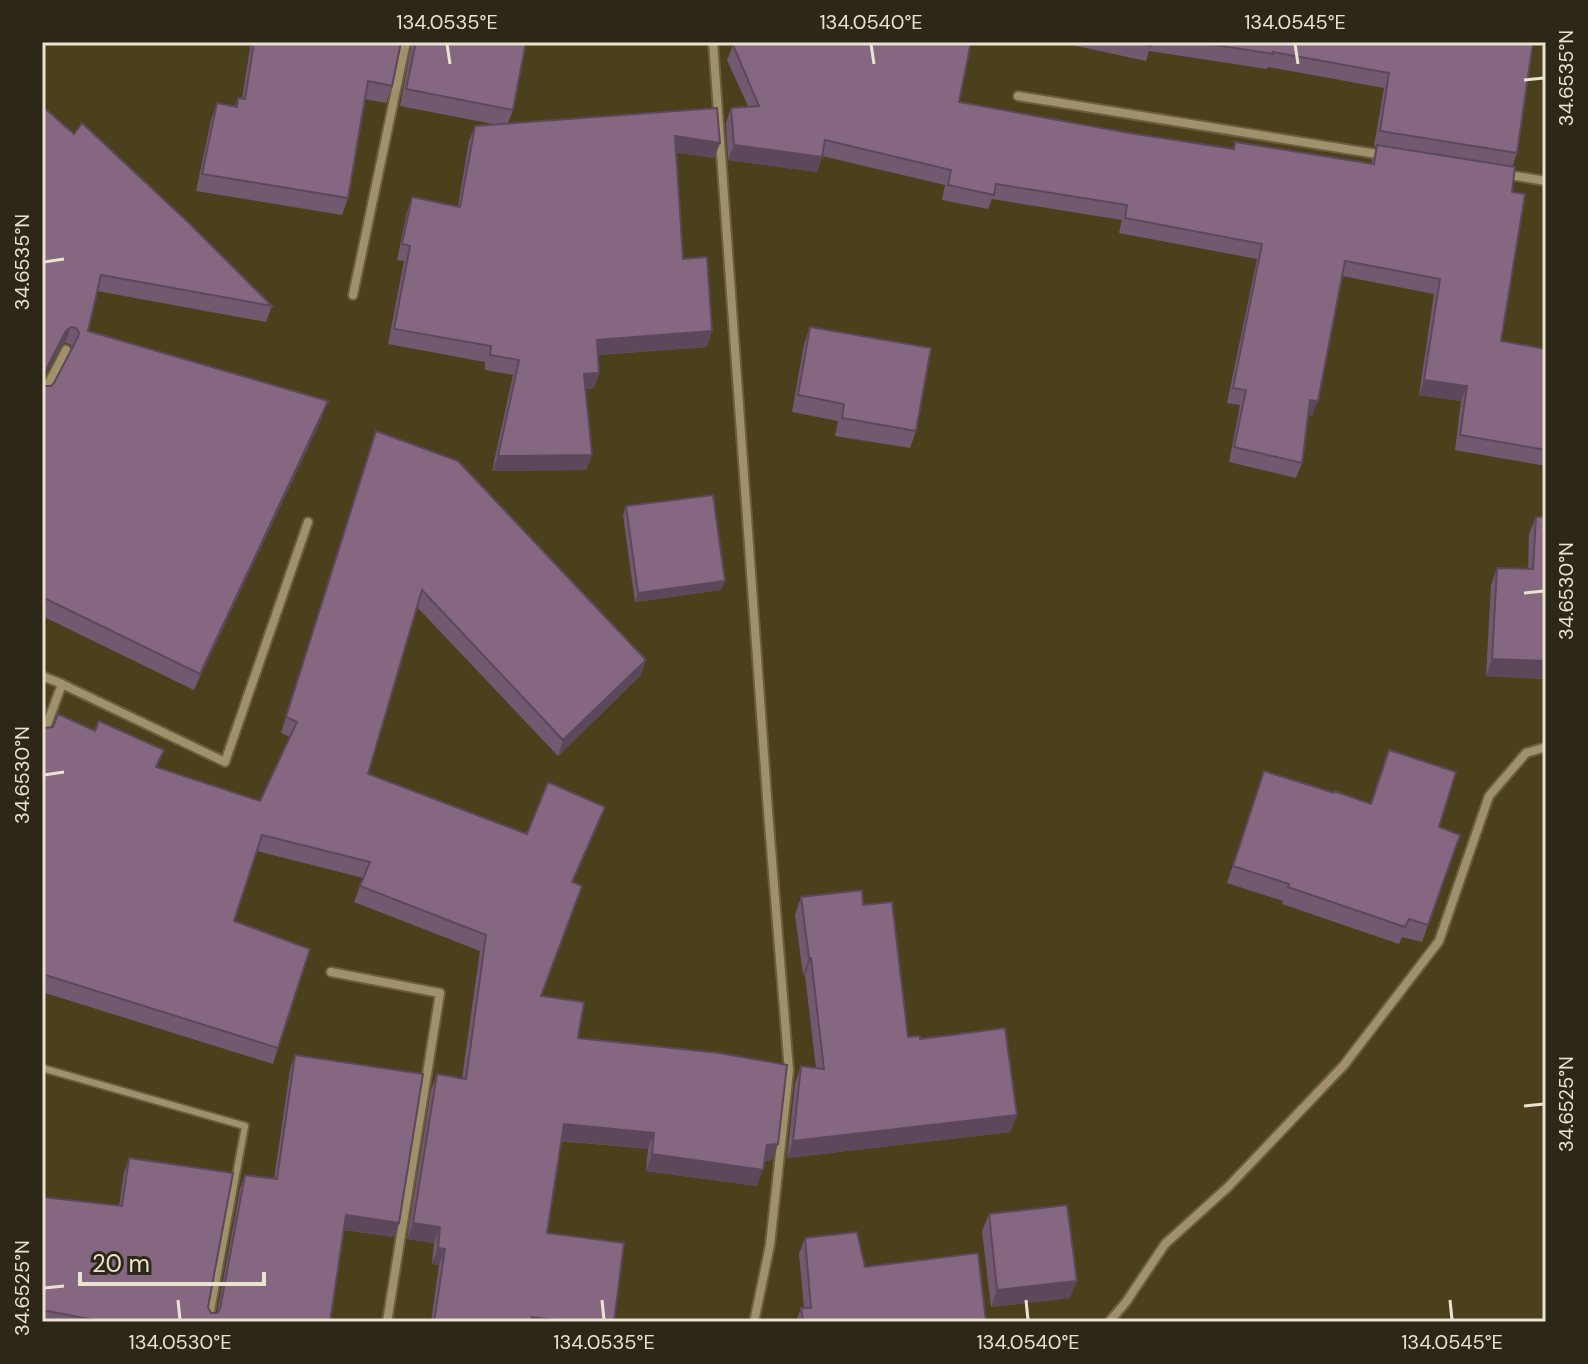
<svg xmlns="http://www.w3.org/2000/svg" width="1588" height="1364" viewBox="0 0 1588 1364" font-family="'DM Sans',sans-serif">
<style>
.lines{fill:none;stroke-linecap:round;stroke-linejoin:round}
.service-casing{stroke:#695e3f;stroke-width:10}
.minor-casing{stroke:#695e3f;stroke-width:12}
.service{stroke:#a0916c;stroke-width:6}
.minor{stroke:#a0916c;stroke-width:8}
.wall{fill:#725970;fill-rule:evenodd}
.shaded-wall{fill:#5d485b}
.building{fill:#856782;stroke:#5d485b;stroke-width:2}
.ticks{fill:none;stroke:#eae3cf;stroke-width:3}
.neatline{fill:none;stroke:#eae3cf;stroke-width:3}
.ticks-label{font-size:20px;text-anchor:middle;fill:#eae3cf}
</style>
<rect width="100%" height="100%" fill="#4c3f1c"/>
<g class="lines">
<defs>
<polyline id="service" points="42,1068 245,1126 209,1322"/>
<g id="minor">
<polyline points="713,42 768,811 789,1071 770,1245 754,1322"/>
<polyline points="1018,96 1383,155"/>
<polyline points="1503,174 1546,181"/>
<polyline points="353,295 406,42"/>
<polyline points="42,396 66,350"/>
<polyline points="42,676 62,684 42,738"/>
<polyline points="62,684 225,762 308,522"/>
<polyline points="331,972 440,993 387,1322"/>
<polyline points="1109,1322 1126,1302 1165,1244 1228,1187 1344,1065 1439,941 1489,796 1526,753 1546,747"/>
</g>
</defs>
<use href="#service" class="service-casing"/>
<use href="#minor" class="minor-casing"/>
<use href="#service" class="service"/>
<use href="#minor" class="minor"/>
</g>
<g class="wall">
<polygon points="251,42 401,42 392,86 386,103 365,99 348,198 342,215 196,191 211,120 217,103 235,107 238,98 242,99"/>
<polygon points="412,42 526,42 513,110 508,123 720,143 714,158 676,152 683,259 707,347 598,355 599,373 594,388 585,389 592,455 586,470 492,471 513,375 485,370 485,362 388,344 404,261 397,260 407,212 412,197 458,206 469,141 475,126 493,124 400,106"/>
<polygon points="1058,42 1533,42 1517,153 1512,167 1501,341 1546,349 1546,466 1455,450 1461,401 1419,395 1434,294 1342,276 1312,416 1308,415 1302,463 1296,478 1229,462 1240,405 1227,403 1257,259 1119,233 1122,220 992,199 988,209 942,200 945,185 822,156 817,172 728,160 726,123 731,108 748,106 727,60 733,45 959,102 1129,133 1233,149 1235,142 1371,164 1377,147 1374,146 1384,88 1268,67 1267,69 1149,51 1146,61"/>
<path d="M 42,106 L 272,306 L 266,322 L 97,291 L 88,331 L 322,418 L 194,690 L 42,616 ZM 65,343 L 70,344 L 72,348 L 54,383 L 51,386 L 45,386 L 42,381 L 60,347 Z"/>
<polygon points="810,327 916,431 910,448 835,436 838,421 792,412 804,344"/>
<polygon points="376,431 646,660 640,676 558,756 417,607 368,774 527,834 599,823 573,882 541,996 578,1038 772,1160 764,1161 757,1186 646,1171 648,1149 561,1141 547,1233 614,1322 431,1322 439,1265 432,1264 434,1243 407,1239 431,1090 437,1074 462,1078 480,951 354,902 363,878 257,851 234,921 278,1048 273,1064 42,992 42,724 45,728 158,768 260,801 290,737 281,733"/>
<polygon points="626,506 721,590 635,602 623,515"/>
<polygon points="1536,517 1546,517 1546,679 1486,676 1491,585 1497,568 1528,569 1529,534"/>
<polygon points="1264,771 1460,835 1422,942 1402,937 1399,944 1282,904 1283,901 1227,883"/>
<polygon points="801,897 863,905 908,1037 920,1039 1011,1132 787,1158 795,1083 801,1066 816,1068 805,975 803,975 795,915"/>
<polygon points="295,1055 394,1237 344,1230 330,1322 42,1322 42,1197 119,1206 124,1173 129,1158 211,1313 217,1313 240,1189 245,1175 274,1179 290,1070"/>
<polygon points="989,1214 1070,1298 991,1307 982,1231"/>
<polygon points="805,1238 865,1267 986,1322 796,1322 801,1308 804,1308 799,1254"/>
</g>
<g class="shaded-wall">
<polygon points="675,136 720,143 714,158 669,152"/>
<polygon points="734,145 822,157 817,172 728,160"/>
<polygon points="71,327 65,343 60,347 42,382 42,377 66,331"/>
<polygon points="712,331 707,347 592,355 597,340"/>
<polygon points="599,373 594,388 578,390 584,374"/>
<polygon points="1424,380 1467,386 1461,401 1419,395"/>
<polygon points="1310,400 1318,401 1312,416 1304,415"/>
<polygon points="328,401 322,418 194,690 200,674"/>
<polygon points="592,455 586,470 492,471 498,456"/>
<polygon points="725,581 721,590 635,602 638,593"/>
<polygon points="1492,659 1546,661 1546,679 1486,676"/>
<polygon points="646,660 640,676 558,756 563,740"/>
<polygon points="605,807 599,823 566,898 572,882"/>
<polygon points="809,958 811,958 805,975 803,975"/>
<polygon points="1017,1115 1011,1132 787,1158 793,1141"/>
<polygon points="564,1124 654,1133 648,1149 558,1140"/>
<polygon points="778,1144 772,1160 761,1161 767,1145"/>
<polygon points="652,1154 763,1170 757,1186 646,1171"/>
<polygon points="346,1215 399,1223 394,1237 341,1229"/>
<polygon points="413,1223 440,1227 434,1243 407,1239"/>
<polygon points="438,1248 445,1249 439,1265 432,1264"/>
<polygon points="1077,1281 1070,1298 991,1307 997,1290"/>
<polygon points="532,1317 571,1322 530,1322"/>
</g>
<g class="building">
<polygon points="254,42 401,42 392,86 368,81 348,198 202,174 217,103 237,107 238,98 245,99"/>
<polygon points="416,42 526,42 513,110 406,89"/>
<polygon points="740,42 971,42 959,102 1129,133 1234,149 1235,142 1374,164 1377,145 1515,167 1512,192 1525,194 1501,341 1546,349 1546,450 1460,435 1467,386 1424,380 1440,279 1345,261 1318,401 1310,400 1302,463 1234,447 1246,390 1233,388 1262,244 1125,218 1127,205 996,184 994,195 948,185 951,170 825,140 822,157 734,145 731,108 759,106 733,45"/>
<polygon points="1134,42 1152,42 1151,46"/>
<polygon points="1195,42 1533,42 1517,153 1380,131 1389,73 1273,52 1273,54"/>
<polygon points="42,106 74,134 82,123 190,224 272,306 101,275 88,331 328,401 200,674 42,597 42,381 45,386 51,386 54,383 78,337 79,333 76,328 71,327 66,331 42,377"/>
<polygon points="717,108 720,143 675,136 683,259 707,257 712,331 597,340 599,373 584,374 592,455 498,456 519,360 490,355 491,346 394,329 410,246 402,244 412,197 460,207 475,126"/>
<polygon points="810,327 931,348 916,431 842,418 844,404 798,395"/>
<polygon points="376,431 458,461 646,660 563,740 422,590 368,774 527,834 548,782 605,807 572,882 582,886 541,996 584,1002 578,1038 719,1053 787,1065 778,1144 767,1145 763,1170 652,1154 654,1133 564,1124 547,1233 624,1243 614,1322 571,1322 532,1317 531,1322 434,1322 445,1249 438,1248 440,1227 413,1223 437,1074 466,1079 486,935 360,886 370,862 262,835 234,921 310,949 278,1048 42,974 42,724 45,728 53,727 58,714 95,731 99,721 164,750 156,767 260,801 297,722 286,717"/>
<polygon points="713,495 725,581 638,593 626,506"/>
<polygon points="1536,517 1546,517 1546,661 1492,659 1497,568 1533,569"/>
<polygon points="42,706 46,708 42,719"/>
<polygon points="1389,750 1456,772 1439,827 1460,835 1428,925 1409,919 1405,927 1288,887 1289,884 1233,866 1264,771 1334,793 1334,791 1371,804"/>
<polygon points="862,890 863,905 892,902 908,1037 920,1036 920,1039 1005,1028 1017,1115 793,1141 801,1066 824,1069 811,958 809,958 801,897"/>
<polygon points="295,1055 423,1074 399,1223 346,1215 330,1322 105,1322 42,1310 42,1197 122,1206 129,1158 233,1173 208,1307 211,1313 217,1313 220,1309 245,1175 277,1179"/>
<polygon points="1067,1205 1077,1281 997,1290 989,1214"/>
<polygon points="857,1232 865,1267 978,1253 986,1322 803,1322 801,1308 811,1308 805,1238"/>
</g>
<path class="ticks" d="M 447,44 L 450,64M 871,44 L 874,64M 1295,44 L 1298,64M 1524,80 L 1544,78M 44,262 L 64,259M 1524,593 L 1544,591M 44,775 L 64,772M 1524,1106 L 1544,1104M 44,1288 L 64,1286M 178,1300 L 180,1320M 602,1300 L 604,1320M 1026,1300 L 1028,1320M 1450,1300 L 1452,1320"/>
<rect width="1588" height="1364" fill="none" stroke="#2d2718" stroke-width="88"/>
<path d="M80 1272v12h184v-12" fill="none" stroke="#eae3cf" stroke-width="4"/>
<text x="92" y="1272" font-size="24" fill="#eae3cf" stroke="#2d2718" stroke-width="6" paint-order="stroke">20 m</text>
<rect x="44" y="44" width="1500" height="1276" class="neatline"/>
<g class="ticks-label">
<text x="447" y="29">134.0535°E</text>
<text x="871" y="29">134.0540°E</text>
<text x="1295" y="29">134.0545°E</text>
<text transform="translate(1566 78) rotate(-90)" y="7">34.6535°N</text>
<text transform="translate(22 262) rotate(-90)" y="7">34.6535°N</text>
<text transform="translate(1566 591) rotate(-90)" y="7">34.6530°N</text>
<text transform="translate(22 775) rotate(-90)" y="7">34.6530°N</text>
<text transform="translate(1566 1104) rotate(-90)" y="7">34.6525°N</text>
<text transform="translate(22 1288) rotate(-90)" y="7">34.6525°N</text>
<text x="180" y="1349">134.0530°E</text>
<text x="604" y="1349">134.0535°E</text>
<text x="1028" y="1349">134.0540°E</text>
<text x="1452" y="1349">134.0545°E</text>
</g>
</svg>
